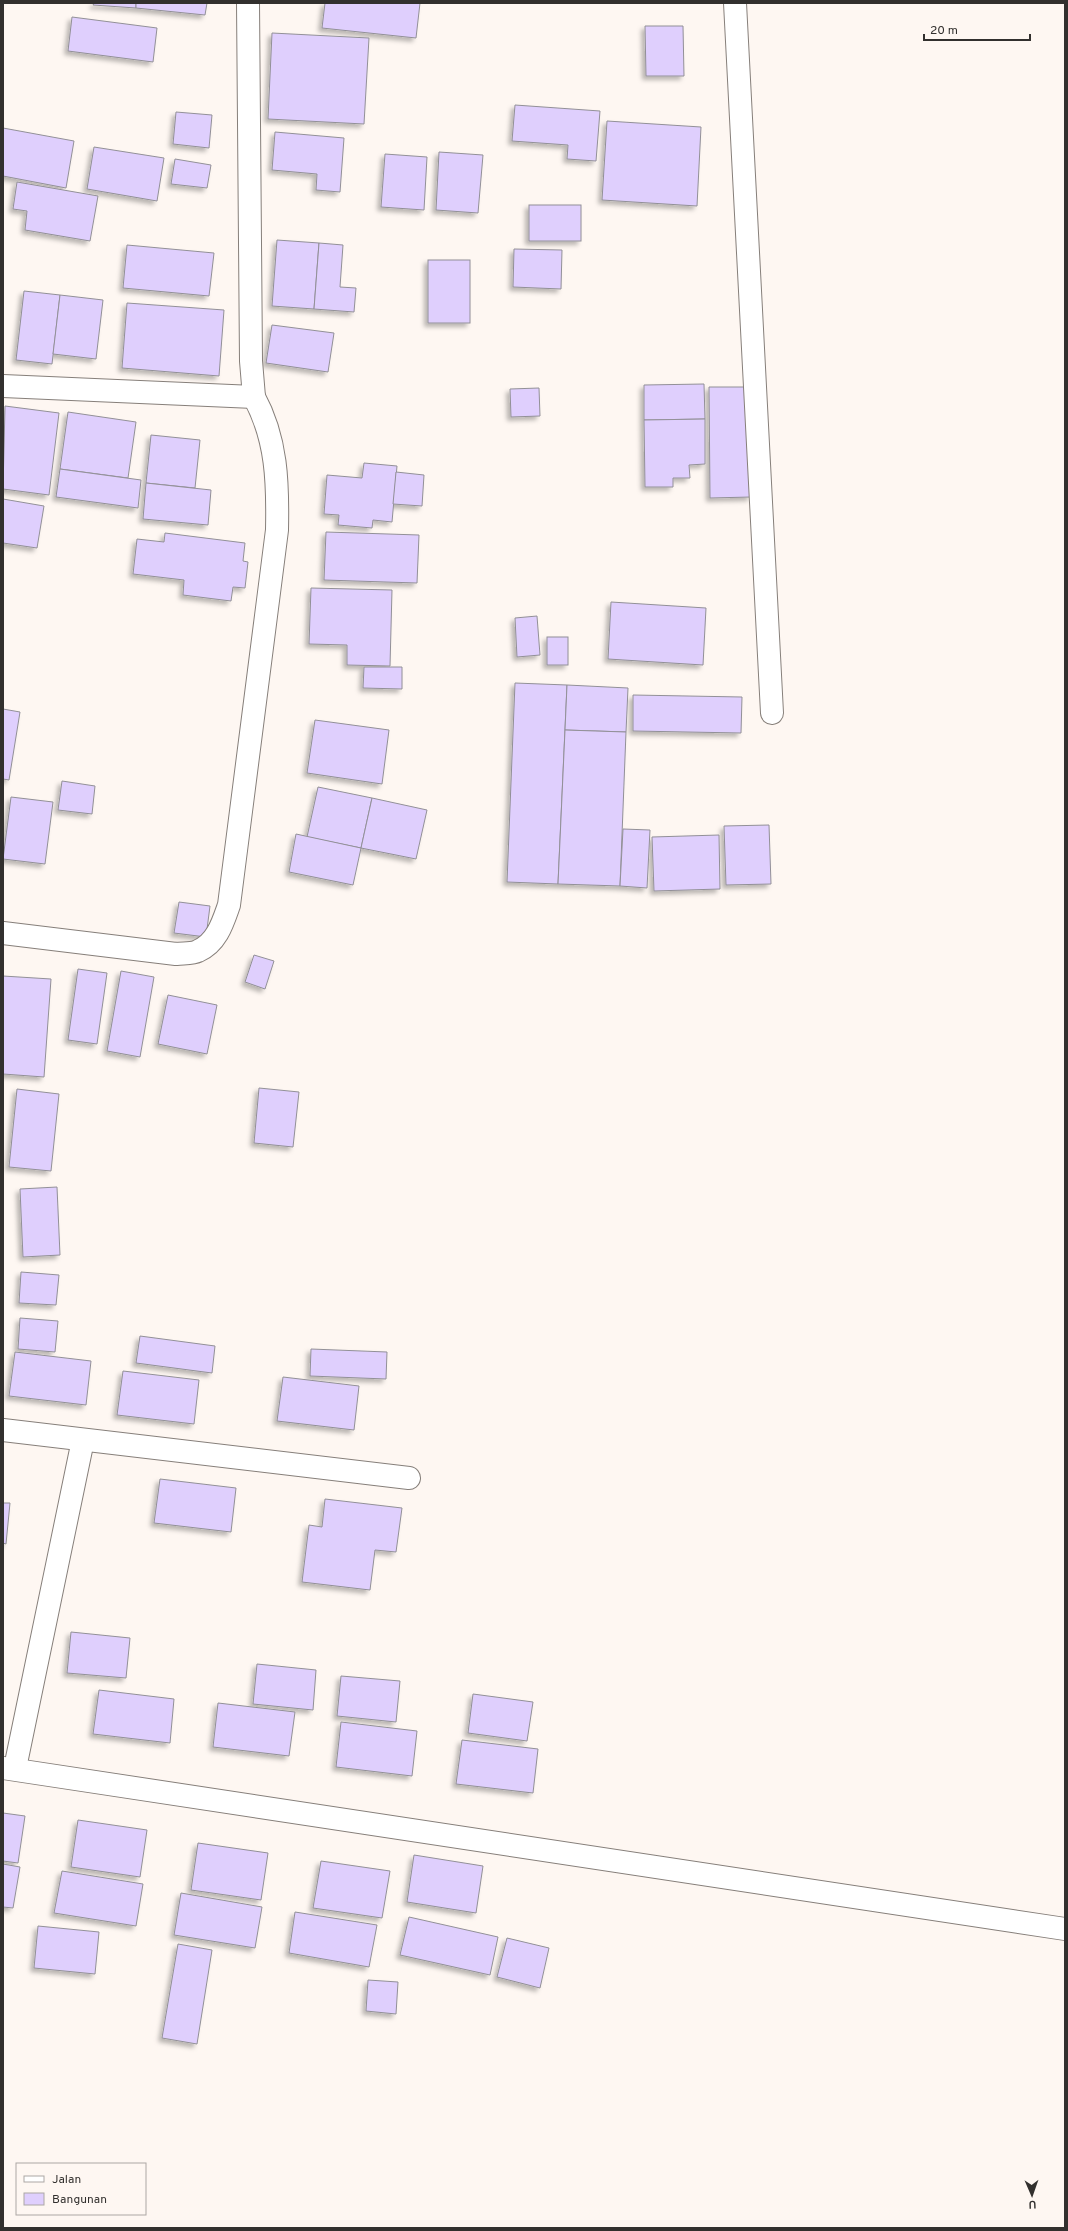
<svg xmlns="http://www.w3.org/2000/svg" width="1068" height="2231" viewBox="0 0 1068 2231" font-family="Overpass,sans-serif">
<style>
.building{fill:#dfcffd;stroke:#929097;filter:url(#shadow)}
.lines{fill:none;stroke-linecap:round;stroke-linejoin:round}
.minor-casing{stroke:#867f7a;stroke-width:24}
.minor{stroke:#fff;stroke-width:22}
</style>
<defs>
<filter id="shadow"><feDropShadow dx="-3.5" dy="3.5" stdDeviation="2" flood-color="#0004"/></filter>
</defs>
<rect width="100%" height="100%" fill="#fef7f2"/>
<g class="building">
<polygon points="94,3 136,3 136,8 93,5"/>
<polygon points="136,3 207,3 205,15 136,8"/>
<polygon points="325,3 420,3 416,38 322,28"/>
<polygon points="72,17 157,28 153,62 68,51"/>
<polygon points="645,26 683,26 684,76 646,76"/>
<polygon points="272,33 369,38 364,124 268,119"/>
<polygon points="515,105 600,111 596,161 567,159 568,145 512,141"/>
<polygon points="176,112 212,115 209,148 173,144"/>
<polygon points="607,121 701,127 697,206 602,200"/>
<polygon points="3,128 74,141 66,188 3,176"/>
<polygon points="275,132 344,138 340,192 316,190 317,174 272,170"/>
<polygon points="94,147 164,158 157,201 87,189"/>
<polygon points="439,152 483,155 478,213 436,210"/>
<polygon points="385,154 427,157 424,210 381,207"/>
<polygon points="175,159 211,165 207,188 171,184"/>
<polygon points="17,182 98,196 90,241 25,230 27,211 13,209"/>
<rect x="529" y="205" width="52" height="36"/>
<polygon points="277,240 319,243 314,309 272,306"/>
<polygon points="319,243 343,245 340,287 356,288 354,312 314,309"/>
<polygon points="127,245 214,253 209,296 123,288"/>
<polygon points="514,249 562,250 561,289 513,287"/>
<rect x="428" y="260" width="42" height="63"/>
<polygon points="24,291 60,295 52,364 16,360"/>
<polygon points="60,295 103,300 96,359 53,354"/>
<polygon points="127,303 224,310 219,376 122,368"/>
<polygon points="272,325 334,333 328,372 266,363"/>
<polygon points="704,384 705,419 644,420 644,385"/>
<polygon points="709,387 751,387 751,497 710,498"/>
<polygon points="539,388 540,416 511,417 510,389"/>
<polygon points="5,406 59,413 49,495 3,489"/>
<polygon points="68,412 136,422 128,478 60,469"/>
<polygon points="705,419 705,464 689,465 690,478 673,478 673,487 645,487 644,420"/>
<polygon points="151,435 200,440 195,488 146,483"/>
<polygon points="364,463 397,466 392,522 373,520 372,528 338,525 339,515 324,514 327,475 362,478"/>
<polygon points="60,469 141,480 138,508 56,497"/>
<polygon points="396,472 424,475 422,506 393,504"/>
<polygon points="146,483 211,490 208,525 143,519"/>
<polygon points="3,499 44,506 37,548 3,543"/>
<polygon points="326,532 419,535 417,583 324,580"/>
<polygon points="165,533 245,543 243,561 248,562 245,588 233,587 231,601 183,595 184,580 133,574 137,539 164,542"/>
<polygon points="311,588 392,590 390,666 347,665 347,645 309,644"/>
<polygon points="611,602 706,608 703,665 608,659"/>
<polygon points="537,616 540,655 517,657 515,618"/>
<rect x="547" y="637" width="21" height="28"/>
<polygon points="364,667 402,667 402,689 363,688"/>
<polygon points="515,683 567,685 558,884 507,882"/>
<polygon points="567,685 628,688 626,732 565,730"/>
<polygon points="633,695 742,697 741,733 633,731"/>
<polygon points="3,709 20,712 9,780 3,779"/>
<polygon points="315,720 389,730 382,784 307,773"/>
<polygon points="565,730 626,732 620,886 558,884"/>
<polygon points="62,781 95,786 92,814 58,810"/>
<polygon points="318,787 372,798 361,848 307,837"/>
<polygon points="11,797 53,802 45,864 3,859"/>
<polygon points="372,798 427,810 416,859 361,848"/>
<polygon points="769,825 771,884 726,885 724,826"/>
<polygon points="623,829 650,830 647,888 620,886"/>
<polygon points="296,834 361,848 353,885 289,872"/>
<polygon points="719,835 720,889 654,891 652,837"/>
<polygon points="179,902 210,906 206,937 174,933"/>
<polygon points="254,955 274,961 265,989 245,982"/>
<polygon points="78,969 107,973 97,1044 68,1040"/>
<polygon points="121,971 154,977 140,1057 107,1051"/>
<polygon points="3,976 51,979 44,1077 3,1074"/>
<polygon points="168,995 217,1005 207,1054 158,1044"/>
<polygon points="259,1088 299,1092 293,1147 254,1143"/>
<polygon points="17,1089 59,1094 51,1171 9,1167"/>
<polygon points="57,1187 60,1255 23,1257 20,1189"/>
<polygon points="21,1272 59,1275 56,1305 19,1303"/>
<polygon points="20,1318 58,1321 55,1352 18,1349"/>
<polygon points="140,1336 215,1346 212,1373 136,1363"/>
<polygon points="311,1349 387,1352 386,1379 310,1376"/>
<polygon points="15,1352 91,1361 86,1405 9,1396"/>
<polygon points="123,1371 199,1380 194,1424 117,1415"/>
<polygon points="283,1377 359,1386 354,1430 277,1421"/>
<polygon points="160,1479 236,1488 231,1532 154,1523"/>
<polygon points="325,1499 402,1508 396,1552 375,1550 370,1590 302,1582 309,1525 322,1527"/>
<polygon points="3,1503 10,1503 6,1544 3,1543"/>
<polygon points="71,1632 130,1638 126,1678 67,1673"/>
<polygon points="257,1664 316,1670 313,1710 253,1704"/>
<polygon points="341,1676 400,1681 396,1722 337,1716"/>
<polygon points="99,1690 174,1699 170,1743 93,1734"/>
<polygon points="473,1694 533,1702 527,1741 468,1733"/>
<polygon points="218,1703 295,1712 289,1756 213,1747"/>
<polygon points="341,1722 417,1731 412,1776 336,1767"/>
<polygon points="462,1740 538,1749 533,1793 456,1784"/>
<polygon points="3,1813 25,1816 18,1863 3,1861"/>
<polygon points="78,1820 147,1830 140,1877 71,1867"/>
<polygon points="198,1843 268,1853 261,1900 191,1890"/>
<polygon points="414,1855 483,1866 476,1913 407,1902"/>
<polygon points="321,1861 390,1871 382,1918 313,1908"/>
<polygon points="3,1864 20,1867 13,1908 3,1907"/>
<polygon points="62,1871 143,1884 136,1926 54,1913"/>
<polygon points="181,1893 262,1907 255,1948 174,1935"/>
<polygon points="295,1912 377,1925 369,1967 289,1953"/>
<polygon points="409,1917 498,1937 490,1975 400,1955"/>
<polygon points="38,1926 99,1932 95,1974 34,1968"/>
<polygon points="507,1938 549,1948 540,1988 497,1977"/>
<polygon points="178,1944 212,1950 197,2044 162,2038"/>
<polygon points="368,1980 398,1982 396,2014 366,2011"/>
</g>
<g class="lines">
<defs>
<g id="minor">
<polyline points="735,3 772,713"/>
<polyline points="3,386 254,397 251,361 248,3"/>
<path d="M 3,933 L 176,954 C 183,953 192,954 198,951 C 217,943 223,922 229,905 L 277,530 C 278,483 277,439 254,397"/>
<polyline points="3,1430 409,1478"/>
<polyline points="3,1768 1065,1929"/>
<polyline points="15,1768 83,1440"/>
</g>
</defs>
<use href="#minor" class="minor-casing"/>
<use href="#minor" class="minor"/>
</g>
<rect width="1068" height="2231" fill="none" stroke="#32302e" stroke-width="8"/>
<rect x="16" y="2163" width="130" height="52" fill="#fef7f2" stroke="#aca7a4"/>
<rect x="24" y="2176" width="20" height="6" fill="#ffffff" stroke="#aca7a4"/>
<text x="52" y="2183" font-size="12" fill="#32302e">Jalan</text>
<rect x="24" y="2193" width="20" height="12" fill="#dfcffd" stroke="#aca7a4"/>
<text x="52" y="2203" font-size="12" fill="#32302e">Bangunan</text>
<g transform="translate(1032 2195) rotate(178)" stroke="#fef7f2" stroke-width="3" paint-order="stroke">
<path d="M0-3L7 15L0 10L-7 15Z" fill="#32302e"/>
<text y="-6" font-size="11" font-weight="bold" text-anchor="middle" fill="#32302e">U</text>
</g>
<path d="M924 34v6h106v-6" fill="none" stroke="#32302e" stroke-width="2"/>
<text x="930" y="34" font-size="12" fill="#32302e" stroke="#fef7f2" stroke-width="3" paint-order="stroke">20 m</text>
</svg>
